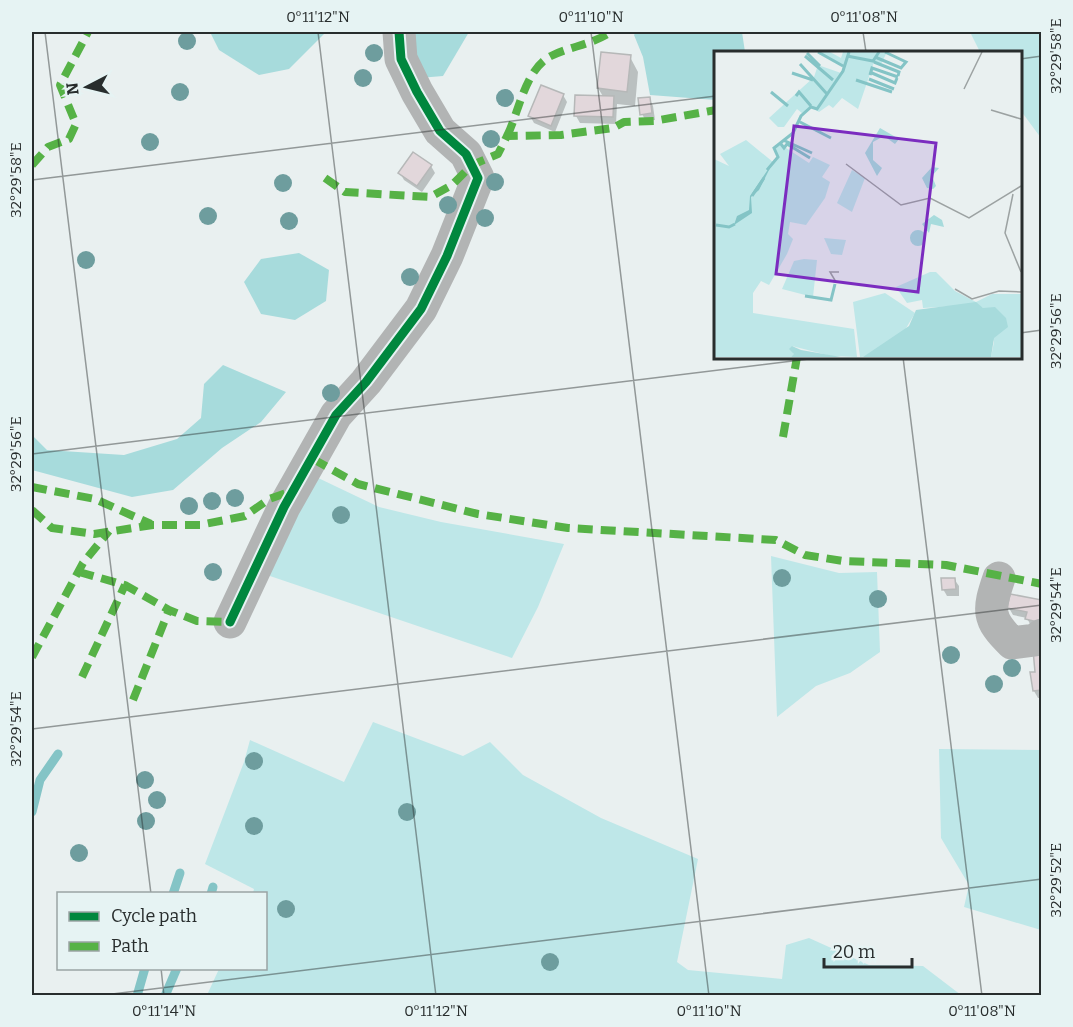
<svg xmlns="http://www.w3.org/2000/svg" width="1073" height="1027" viewBox="0 0 1073 1027" font-family="Bitter,serif">
<style>
.green{fill:#bee7e8}
.forest{fill:#a7dbdc}
.shadow{fill:#0003}
.lines{fill:none;stroke-linecap:round;stroke-linejoin:round}
.stream{stroke:#84c4c6;stroke-width:9}
.building{fill:#e2d7db;stroke:#b6b8b8;stroke-width:1.5}
.minor{stroke:#b2b4b4;stroke-width:33}
.quiet{stroke:#56b246;stroke-width:8;stroke-dasharray:15 8;stroke-linecap:butt}
.cycleway-casing{stroke:#e6f3f3;stroke-width:13}
.cycleway{stroke:#00873e;stroke-width:9}
.tree{fill:#6e9d9e}
.ticks{fill:none;stroke:#282d2d;stroke-width:1.5;stroke-opacity:0.45}
.inset-river{fill:none;stroke:#84c4c6;stroke-width:3}
.inset-road{fill:none;stroke:#9ca2a2;stroke-width:1.5}
.view{fill:#7b2cbf;fill-opacity:0.15;stroke:#7b2cbf;stroke-width:3}
.inset-edge{fill:none;stroke:#282d2d;stroke-width:3}
.neatline{fill:none;stroke:#282d2d;stroke-width:2}
.ticks-label{font-size:15px;text-anchor:middle;fill:#282d2d}
</style>
<rect width="100%" height="100%" fill="#e9f0f0"/>
<g class="green">
<polygon points="970,32 1041,32 1041,138 1021,111 1020,52 980,52"/>
<polygon points="314,476 379,507 441,522 564,544 538,607 512,658 267,575"/>
<polygon points="771,556 839,573 877,572 880,652 850,673 816,686 777,717"/>
<polygon points="373,722 463,756 490,742 523,775 601,818 698,859 677,962 688,970 782,979 786,945 809,938 869,965 923,966 961,995 207,995 219,969 266,968 266,894 253,893 254,889 205,864 244,762 250,740 344,782"/>
<polygon points="939,749 1041,750 1041,930 964,907 969,885 941,838"/>
</g>
<g class="forest">
<polygon points="210,32 326,32 289,69 259,75 219,50"/>
<polygon points="403,32 469,32 443,76 419,78"/>
<polygon points="636,32 742,32 745,52 716,52 716,100 650,95 643,57 634,35"/>
<polygon points="299,253 329,270 326,301 295,320 261,314 244,282 261,259"/>
<polygon points="223,365 286,392 261,422 222,448 173,490 132,497 32,470 32,435 47,450 124,455 177,439 201,418 204,384"/>
</g>
<g class="shadow">
<polygon points="630,57 638,72 635,106 617,104 616,124 580,123 576,116 604,98 598,88"/>
<polygon points="563,95 567,102 555,132 534,123 530,116"/>
<polygon points="649,98 653,106 655,120 646,121 642,114"/>
<polygon points="431,166 435,173 422,192 404,180 400,173"/>
<polygon points="954,579 959,586 959,596 947,596 943,589"/>
<polygon points="1042,602 1042,628 1031,626 1027,618 1013,615 1009,608"/>
<polygon points="1042,650 1042,698 1038,698 1034,691"/>
</g>
<g class="lines">
<g class="stream">
<polyline points="32,812 40,780 58,754"/>
<polyline points="173,894 180,873"/>
<polyline points="211,894 213,887"/>
<polyline points="137,996 145,968"/>
<polyline points="165,996 177,968"/>
</g>
</g>
<g class="building">
<polygon points="601,52 631,55 627,92 597,88"/>
<polygon points="541,85 564,94 551,126 528,116"/>
<polygon points="575,95 614,96 613,117 574,116"/>
<polygon points="650,97 652,113 640,115 638,98"/>
<polygon points="413,152 432,165 417,186 398,173"/>
<polygon points="941,578 955,578 956,589 942,590"/>
<polygon points="1010,594 1042,600 1042,623 1025,619 1027,612 1007,608"/>
<polygon points="1042,649 1042,690 1033,691 1030,672 1035,672 1033,650"/>
</g>
<g class="lines">
<g class="minor">
<path d="M 999,578 C 988,610 987,619 1012,643 L 1035,640 L 1042,635"/>
<polyline points="230,622 284,507 336,415 366,382 421,309 447,256 478,178 466,154 440,131 417,92 401,59 399,32"/>
</g>
<g class="quiet">
<path d="M 507,136 C 519,112 525,69 551,56 C 571,46 591,45 611,32"/>
<polyline points="32,165 48,147 69,139 76,124 60,85 88,32"/>
<polyline points="325,178 345,192 430,197 452,185 472,165 498,154 507,136 561,135 613,128 624,122 654,121 716,110"/>
<polyline points="783,437 797,357"/>
<polyline points="313,459 358,484 478,514 568,528 776,540 805,555 843,561 946,565 1042,584"/>
<polyline points="32,487 95,499 151,524"/>
<polyline points="32,510 52,528 94,534 153,525 200,525 245,516 269,499 292,491"/>
<polyline points="79,572 125,585 169,610 197,621 230,622"/>
<polyline points="32,657 83,563 109,531"/>
<polyline points="82,677 125,585"/>
<polyline points="133,700 169,610"/>
</g>
<defs>
<polyline id="cycleway" points="230,622 284,507 336,415 366,382 421,309 447,256 478,178 466,154 440,131 417,92 401,59 399,32"/>
</defs>
<use href="#cycleway" class="cycleway-casing"/>
<use href="#cycleway" class="cycleway"/>
</g>
<g class="tree">
<circle cx="187" cy="41" r="9"/>
<circle cx="374" cy="53" r="9"/>
<circle cx="363" cy="78" r="9"/>
<circle cx="180" cy="92" r="9"/>
<circle cx="505" cy="98" r="9"/>
<circle cx="491" cy="139" r="9"/>
<circle cx="150" cy="142" r="9"/>
<circle cx="495" cy="182" r="9"/>
<circle cx="283" cy="183" r="9"/>
<circle cx="448" cy="205" r="9"/>
<circle cx="208" cy="216" r="9"/>
<circle cx="485" cy="218" r="9"/>
<circle cx="289" cy="221" r="9"/>
<circle cx="86" cy="260" r="9"/>
<circle cx="410" cy="277" r="9"/>
<circle cx="331" cy="393" r="9"/>
<circle cx="235" cy="498" r="9"/>
<circle cx="212" cy="501" r="9"/>
<circle cx="189" cy="506" r="9"/>
<circle cx="341" cy="515" r="9"/>
<circle cx="213" cy="572" r="9"/>
<circle cx="782" cy="578" r="9"/>
<circle cx="878" cy="599" r="9"/>
<circle cx="951" cy="655" r="9"/>
<circle cx="1012" cy="668" r="9"/>
<circle cx="994" cy="684" r="9"/>
<circle cx="254" cy="761" r="9"/>
<circle cx="145" cy="780" r="9"/>
<circle cx="157" cy="800" r="9"/>
<circle cx="407" cy="812" r="9"/>
<circle cx="146" cy="821" r="9"/>
<circle cx="254" cy="826" r="9"/>
<circle cx="79" cy="853" r="9"/>
<circle cx="286" cy="909" r="9"/>
<circle cx="550" cy="962" r="9"/>
</g>
<path class="ticks" d="M 45,32 L 151,894M 318,32 L 436,996M 591,32 L 709,996M 863,32 L 866,52M 1020,59 L 1042,56M 32,180 L 716,96M 1020,333 L 1042,330M 903,357 L 982,996M 32,454 L 825,357M 32,729 L 1042,605M 161,968 L 164,996M 96,996 L 1042,879"/>
<g transform="translate(714 51)">
<rect width="308" height="308" fill="#e9f0f0"/>
<path d="M 104,1 L 116,1 L 127,7 L 129,1 L 173,1 L 167,13 L 160,11 L 144,58 L 128,47 L 119,57 L 115,54 L 105,61 L 97,56 L 89,63 L 83,58 L 70,76 L 64,76 L 55,67 L 100,26 L 104,14 L 127,22 L 129,15 ZM 32,89 L 59,111 L 64,106 L 60,97 L 66,93 L 95,112 L 99,106 L 116,114 L 108,126 L 116,131 L 111,147 L 92,174 L 76,171 L 74,183 L 79,188 L 73,203 L 55,234 L 47,230 L 39,242 L 39,262 L 140,278 L 143,306 L 117,305 L 78,295 L 80,304 L 77,306 L 0,306 L 0,108 L 15,115 L 6,103 ZM 138,119 L 151,127 L 138,161 L 123,152 ZM 110,187 L 132,189 L 128,204 L 117,203 ZM 90,208 L 103,209 L 99,246 L 68,238 L 80,210 ZM 216,221 L 222,221 L 241,240 L 262,251 L 278,243 L 307,243 L 307,306 L 277,306 L 280,291 L 269,257 L 257,254 L 209,257 L 208,249 L 193,252 L 182,236 ZM 171,242 L 201,262 L 191,279 L 159,305 L 146,306 L 139,251 Z" fill="#bee7e8"/>
<path d="M 166,77 L 185,88 L 181,93 L 170,85 L 159,91 L 159,109 L 168,117 L 163,125 L 151,102 ZM 218,116 L 225,117 L 218,125 L 222,135 L 219,138 L 213,137 L 208,127 ZM 220,164 L 228,169 L 230,176 L 217,173 L 215,182 L 208,173 ZM196 187a8 8 0 1 1 16 0a8 8 0 1 1-16 0ZM 262,251 L 269,257 L 281,256 L 292,267 L 294,276 L 280,287 L 277,306 L 149,306 L 195,275 L 202,259 ZM 78,295 L 87,299 L 127,306 L 77,306 L 80,303 L 75,298 Z" fill="#a7dbdc"/>
<path d="M 59,111 L 45,139 L 37,146 L 38,162 L 20,174 L 23,165 L 35,159 L 36,145 Z" fill="#84c4c6"/>
<path class="inset-river" d="M 104,1 L 129,15M 93,2 L 106,15M 91,5 L 119,29M 133,5 L 159,10 L 165,1M 161,6 L 187,17 L 192,11 L 171,1M 160,11 L 185,21 L 184,25M 86,13 L 113,43M 78,22 L 99,29M 158,22 L 181,32 L 183,27M 156,24 L 158,17 L 184,26M 155,28 L 180,38M 142,29 L 178,41M 57,41 L 74,55M 82,45 L 85,41 L 97,55M 86,71 L 117,87M 69,89 L 98,102M 67,93 L 70,97 L 73,93 L 96,107M 53,119 L 64,106 L 60,97 L 79,82 L 87,65 L 97,56 L 103,58 L 129,20 L 135,1M 38,145 L 50,127M 2,174 L 15,176 L 21,173M 91,245 L 117,249 L 121,233"/>
<path class="inset-road" d="M 250,38 L 268,1M 277,59 L 307,68M 132,113 L 187,154 L 216,147 L 255,167 L 307,135M 299,143 L 291,182 L 307,221M 122,231 L 116,221 L 125,221M 241,238 L 258,248 L 285,240 L 307,241"/>
<path class="view" d="M 80,75 L 222,92 L 204,241 L 62,223 Z"/>
<rect width="308" height="308" class="inset-edge"/>
</g>
<rect width="1073" height="1027" fill="none" stroke="#e6f3f3" stroke-width="66"/>
<rect x="57" y="892" width="210" height="78" fill="#e6f3f3" stroke="#9aa4a4" stroke-width="1.5"/>
<rect x="69" y="912" width="30" height="9" fill="#00873e" stroke="#9aa4a4" stroke-width="1.5"/>
<text x="111" y="922" font-size="18" fill="#282d2d">Cycle path</text>
<rect x="69" y="942" width="30" height="9" fill="#56b246" stroke="#9aa4a4" stroke-width="1.5"/>
<text x="111" y="952" font-size="18" fill="#282d2d">Path</text>
<g transform="translate(87 87) rotate(263)" stroke="#e6f3f3" stroke-width="4.5" paint-order="stroke">
<path d="M0-4.5L10 22L0 15L-10 22Z" fill="#282d2d"/>
<text y="-9" font-size="16" font-weight="bold" text-anchor="middle" fill="#282d2d">N</text>
</g>
<path d="M824 958v9h88v-9" fill="none" stroke="#282d2d" stroke-width="3"/>
<text x="833" y="958" font-size="18" fill="#282d2d" stroke="#e6f3f3" stroke-width="4.5" paint-order="stroke">20 m</text>
<rect x="33" y="33" width="1007" height="961" class="neatline"/>
<g class="ticks-label">
<text x="318" y="22">0°11'12"N</text>
<text x="591" y="22">0°11'10"N</text>
<text x="864" y="22">0°11'08"N</text>
<text transform="translate(1056 56) rotate(-90)" y="5">32°29'58"E</text>
<text transform="translate(16 180) rotate(-90)" y="5">32°29'58"E</text>
<text transform="translate(1056 331) rotate(-90)" y="5">32°29'56"E</text>
<text transform="translate(16 454) rotate(-90)" y="5">32°29'56"E</text>
<text transform="translate(1056 605) rotate(-90)" y="5">32°29'54"E</text>
<text transform="translate(16 729) rotate(-90)" y="5">32°29'54"E</text>
<text transform="translate(1056 880) rotate(-90)" y="5">32°29'52"E</text>
<text x="164" y="1016">0°11'14"N</text>
<text x="436" y="1016">0°11'12"N</text>
<text x="709" y="1016">0°11'10"N</text>
<text x="982" y="1016">0°11'08"N</text>
</g>
</svg>
